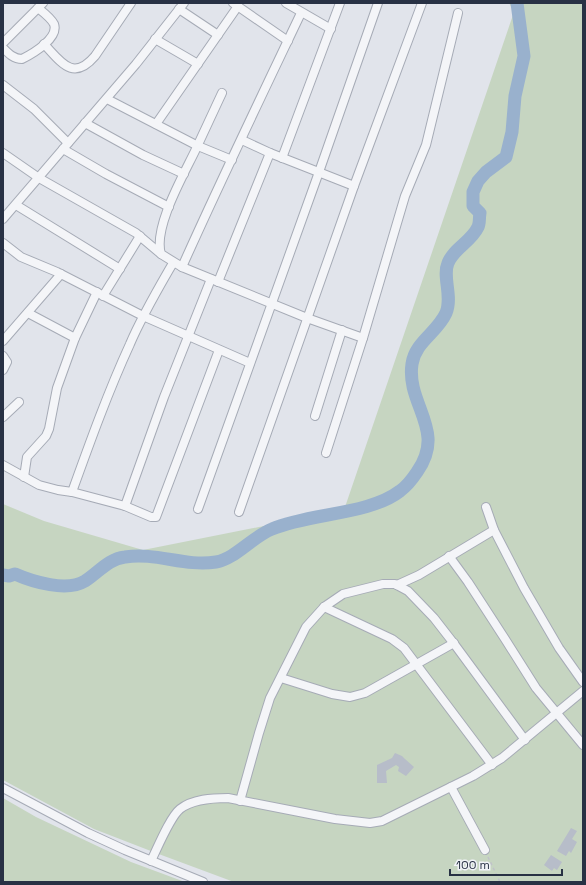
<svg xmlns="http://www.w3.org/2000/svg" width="586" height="885" viewBox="0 0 586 885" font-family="'Space Grotesk',sans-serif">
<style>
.green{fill:#c6d5c1}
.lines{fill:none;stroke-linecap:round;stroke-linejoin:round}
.river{stroke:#99b1cd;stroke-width:13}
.building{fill:#b7bdc9}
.minor-casing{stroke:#a6abb6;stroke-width:10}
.path{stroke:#bfc2c9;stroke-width:1.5;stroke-dasharray:3 3;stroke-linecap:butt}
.minor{stroke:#f4f5f8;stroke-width:8}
</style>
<rect width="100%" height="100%" fill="#e1e4eb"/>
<g class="green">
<polygon points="509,3 583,3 583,882 234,882 156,853 94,829 3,780 3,504 44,521 143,550 344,510 514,12"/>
<polygon points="3,798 36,817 131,862 185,882 3,882"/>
</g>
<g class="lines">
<path class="river" d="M 3,575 L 9,576 L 15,574 C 33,582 67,592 85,581 C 99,572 108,559 125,557 C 156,552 185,567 216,562 C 235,559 252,537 272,529 C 309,513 369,515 400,491 C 407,486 413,478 417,472 C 447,430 406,405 412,364 C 415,342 437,333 446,313 C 453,296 442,277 448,263 C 454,248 471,242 478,227 C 480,223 479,218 480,213 L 473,206 L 473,192 L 478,181 L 486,172 L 506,157 L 512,132 L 515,96 L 524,56 L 517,3"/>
</g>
<g class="building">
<polygon points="395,753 402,756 405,759 414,767 406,776 398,771 399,767 396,765 386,771 387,783 377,783 377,765 392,758"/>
<polygon points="571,828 577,831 572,839 577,842 571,853 569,851 566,856 557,851"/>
<polygon points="551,855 562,862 557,870 554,868 552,871 544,865"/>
</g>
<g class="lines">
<defs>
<g id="minor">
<polyline points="233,3 288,41"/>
<polyline points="286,3 331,29"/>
<polyline points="179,9 218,35"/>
<polyline points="155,39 198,64"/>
<polyline points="3,43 43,3"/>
<path d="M 44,44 C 61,62 73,82 95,56 L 131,3"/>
<path d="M 3,48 C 9,54 14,59 22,59 C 34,53 59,38 54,24 C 51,18 43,12 38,8"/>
<polyline points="3,85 34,109 68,143"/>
<path d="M 222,93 C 213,112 204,132 195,151 C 183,176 153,228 161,254 L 182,267 L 307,318 L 363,338"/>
<polyline points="107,99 198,146 232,160"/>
<polyline points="85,123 143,155 184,174"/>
<polyline points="156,124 238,6"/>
<polyline points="242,140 270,153 354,186"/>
<polyline points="63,149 106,174 169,207"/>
<polyline points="3,153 39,178 136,233 161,254"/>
<polyline points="282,158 340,3"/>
<polyline points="16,205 120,269"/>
<polyline points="3,219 136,64 184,3"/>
<polyline points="3,243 21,257 57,272 143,316 250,363"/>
<path d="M 182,267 C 220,182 261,97 301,13"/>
<polyline points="218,282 270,153"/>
<polyline points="103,296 140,236"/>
<polyline points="28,313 75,338"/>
<polyline points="3,341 61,274"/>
<polyline points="3,356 7,362 3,370"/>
<polyline points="315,416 342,330"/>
<polyline points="3,417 19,402"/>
<polyline points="326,453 363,338 405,196 426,145 458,13"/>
<polyline points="3,465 39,485 58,490 72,492 125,506 151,517 156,517 219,350"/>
<polyline points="24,477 27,457 46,436 49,429 57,388 75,338 97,292"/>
<path d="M 72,492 C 90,442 108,392 130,344 C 142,316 158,289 173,263"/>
<polyline points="125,506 164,397 211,279"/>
<polyline points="486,507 494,530 524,588 559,648 583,682"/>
<polyline points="198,509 319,172 378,3"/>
<polyline points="239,512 354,186 422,3"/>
<polyline points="449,556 468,582 505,639 536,688 583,745"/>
<polyline points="397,585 419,575 494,530"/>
<polyline points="324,607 392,639 404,648 492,765"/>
<polyline points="281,678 332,694 350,697 365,693 454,643"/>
<polyline points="451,787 485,850"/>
<polyline points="3,788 88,833 125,850 203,882"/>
<polyline points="240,801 259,733 270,698 306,627 324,607 343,594 383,584 395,584 408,591 434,618 455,645 525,740"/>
<path d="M 151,861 C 157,849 170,817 180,809 C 193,799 212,798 228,798 L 335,819 L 370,823 L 382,821 L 473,776 L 502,758 L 583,691"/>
</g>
</defs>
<use href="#minor" class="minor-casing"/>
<polyline class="path" points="488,857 500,882"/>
<use href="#minor" class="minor"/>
</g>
<rect width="586" height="885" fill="none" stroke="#283144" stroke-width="8"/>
<path d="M450 869v6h112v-6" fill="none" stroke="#283144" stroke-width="2"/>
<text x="456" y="869" font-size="12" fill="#283144" stroke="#f1f3f8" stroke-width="3" paint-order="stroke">100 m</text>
</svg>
